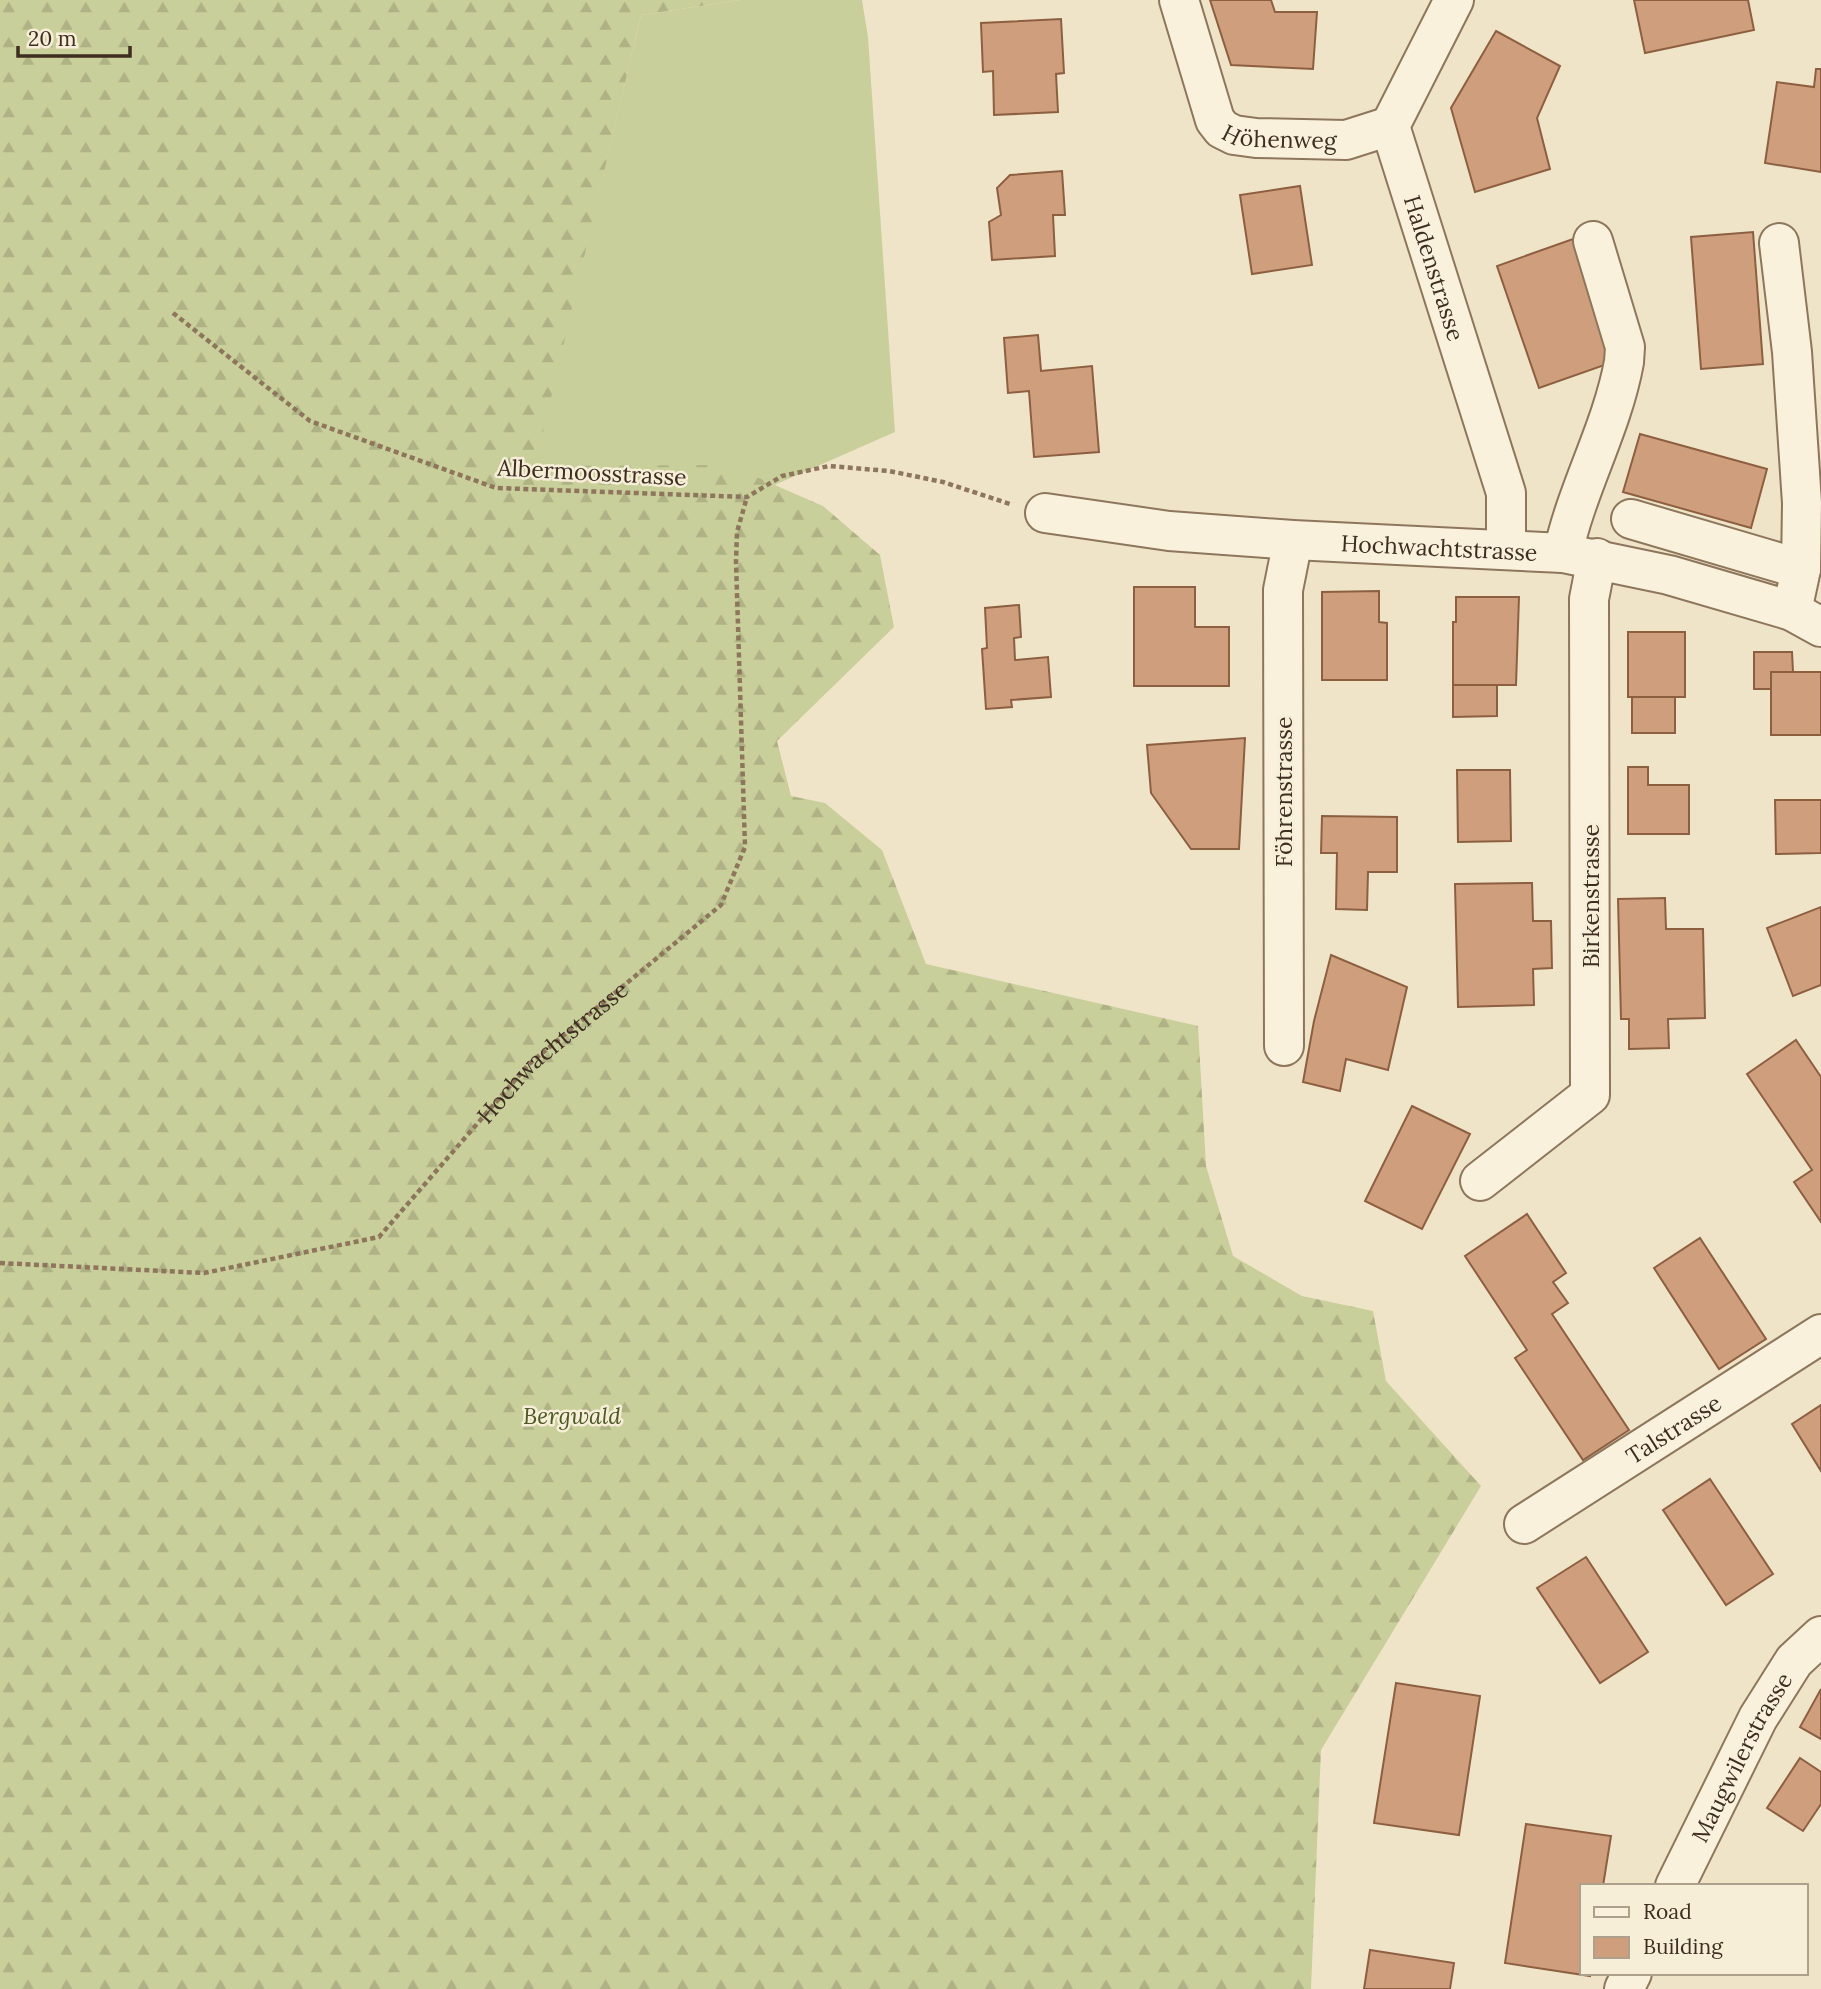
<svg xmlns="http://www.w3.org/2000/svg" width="1821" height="1989" viewBox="0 0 1821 1989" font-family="Lora,serif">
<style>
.grass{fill:#c9cf9b}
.forest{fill:url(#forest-firs)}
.building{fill:#cf9f7d;stroke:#8d5f41;stroke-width:2}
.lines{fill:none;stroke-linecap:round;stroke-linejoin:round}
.minor-casing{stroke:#8d765c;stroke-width:42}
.path{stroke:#8d765c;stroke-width:4.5;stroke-dasharray:5 3.5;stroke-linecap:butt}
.minor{stroke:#faf1dc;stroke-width:38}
.labels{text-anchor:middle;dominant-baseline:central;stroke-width:5;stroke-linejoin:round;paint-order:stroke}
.street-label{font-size:23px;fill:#3d2e20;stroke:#f7eed8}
.park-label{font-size:23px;font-style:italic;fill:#4d5a26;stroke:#f7eed8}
</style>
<defs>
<pattern id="forest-firs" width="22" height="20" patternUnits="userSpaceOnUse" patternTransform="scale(1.75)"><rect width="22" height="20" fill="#c9cf9b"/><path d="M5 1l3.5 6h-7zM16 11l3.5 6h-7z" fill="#aeb285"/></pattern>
</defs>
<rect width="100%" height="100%" fill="#f0e4c8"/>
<polygon class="grass" points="740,0 862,0 868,37 895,432 747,497 534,466 641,15"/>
<polygon class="forest" points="0,0 740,0 641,15 535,466 729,465 823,506 880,555 894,627 777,741 791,796 825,803 882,850 926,964 1198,1026 1206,1166 1233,1256 1302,1296 1373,1311 1386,1381 1481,1486 1321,1750 1311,1989 0,1989"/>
<g class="building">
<polygon points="1210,0 1271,0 1275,12 1317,12 1313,69 1231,65"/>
<polygon points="1634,0 1748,0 1754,30 1645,53"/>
<polygon points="1061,19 1064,73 1056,74 1058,112 994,115 993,71 983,72 981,23"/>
<polygon points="1496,31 1560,66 1537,118 1550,169 1475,192 1451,108"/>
<polygon points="1816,69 1821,69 1821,172 1765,163 1777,82 1814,87"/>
<polygon points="1062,171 1065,215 1053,215 1055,256 992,260 989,222 1001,215 997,188 1010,175"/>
<polygon points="1300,186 1312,265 1252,274 1240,195"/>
<polygon points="1753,232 1763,364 1701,369 1691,237"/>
<polygon points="1573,239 1616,361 1539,388 1497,266"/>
<polygon points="1038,335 1041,371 1092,366 1099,452 1034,457 1029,391 1008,393 1004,338"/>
<polygon points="1640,434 1767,469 1751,528 1623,492"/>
<polygon points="1134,587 1195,587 1195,627 1229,627 1229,686 1134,686"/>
<polygon points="1379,591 1379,622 1387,623 1387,680 1322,680 1322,592"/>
<polygon points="1456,597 1519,597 1516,685 1453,685 1453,622 1456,622"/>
<polygon points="1019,605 1021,637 1014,638 1015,660 1048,657 1051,697 1011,700 1012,707 986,709 982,649 987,648 985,608"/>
<rect x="1628" y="632" width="57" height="65"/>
<polygon points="1754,652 1792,652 1793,672 1771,672 1771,689 1754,689"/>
<rect x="1771" y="672" width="50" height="63"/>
<polygon points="1453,685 1497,685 1497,716 1453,717"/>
<rect x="1632" y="697" width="43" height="36"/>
<polygon points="1245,738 1239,849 1191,849 1151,793 1147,745"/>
<polygon points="1628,767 1648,767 1648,785 1689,785 1689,834 1628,834"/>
<polygon points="1457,770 1510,770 1511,841 1458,842"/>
<polygon points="1775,800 1821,800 1821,853 1776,854"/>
<polygon points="1322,816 1397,817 1397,872 1368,872 1367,910 1336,909 1337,853 1321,853"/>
<polygon points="1532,883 1533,921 1551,921 1552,968 1533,969 1534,1005 1458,1007 1455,884"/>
<polygon points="1665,898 1666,929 1703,929 1705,1018 1668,1019 1669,1048 1629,1049 1629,1019 1621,1019 1618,899"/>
<polygon points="1821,907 1821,985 1793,996 1767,928"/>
<polygon points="1331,955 1407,987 1388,1070 1346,1059 1340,1091 1303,1082 1314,1021"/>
<polygon points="1796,1040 1821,1077 1821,1222 1794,1182 1812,1170 1747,1074"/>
<polygon points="1412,1106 1470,1134 1422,1229 1365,1201"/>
<polygon points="1527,1214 1566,1273 1553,1282 1568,1303 1552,1314 1629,1430 1583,1460 1515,1358 1527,1350 1465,1256"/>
<polygon points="1700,1238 1766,1339 1719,1369 1654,1268"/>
<polygon points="1821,1405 1821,1471 1792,1424"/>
<polygon points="1710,1479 1773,1574 1726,1605 1663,1510"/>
<polygon points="1586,1557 1648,1652 1600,1683 1537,1588"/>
<polygon points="1396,1683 1480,1696 1459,1835 1374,1823"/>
<polygon points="1821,1689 1821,1739 1800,1727"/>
<polygon points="1800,1758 1821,1772 1821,1804 1803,1831 1767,1808"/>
<polygon points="1526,1824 1611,1836 1603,1886 1581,1886 1581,1973 1590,1973 1590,1976 1505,1963"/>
<polygon points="1370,1950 1454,1963 1450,1989 1364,1989"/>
</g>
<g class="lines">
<defs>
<g id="minor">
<path id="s2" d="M 1179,0 L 1215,120 L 1222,129 L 1234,135 L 1256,138 L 1346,140 L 1390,126"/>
<path id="s3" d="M 1454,0 L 1390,126 L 1506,493 L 1506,549"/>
<polyline points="1779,243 1792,352 1802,503 1801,569 1792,611"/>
<path id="s4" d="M 1045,513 L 1169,531 L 1293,540 L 1563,553 L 1669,575 L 1792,611 L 1821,627"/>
<polyline points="1631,519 1801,569"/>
<path d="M 1563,553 C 1577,488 1612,428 1624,362 L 1625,347 L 1593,241"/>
<polyline points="1284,1046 1283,590 1293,540"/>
<polyline points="1480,1181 1590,1095 1589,599 1597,558"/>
<path id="s5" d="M 1524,1524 L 1821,1334"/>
<path id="s6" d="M 1675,1886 L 1758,1718 L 1794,1661 L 1821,1636"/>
<polyline points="1624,1989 1632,1973"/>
</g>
</defs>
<use href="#minor" class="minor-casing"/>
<g class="path">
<polyline points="173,313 310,421 496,488 747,497 782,476 829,466 889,471 943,482 1010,504"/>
<path id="s1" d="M 0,1263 L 204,1273 L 379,1237 L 529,1064 L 721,905 L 745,847 L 736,562 L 737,532 L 747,497"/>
</g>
<use href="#minor" class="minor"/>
</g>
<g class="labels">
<g class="street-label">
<text stroke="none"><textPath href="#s2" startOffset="196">Höhenweg</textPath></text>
<text stroke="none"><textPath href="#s3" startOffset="290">Haldenstrasse</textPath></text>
<text transform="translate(592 472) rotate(3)">Albermoosstrasse</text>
<text stroke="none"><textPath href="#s4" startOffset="396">Hochwachtstrasse</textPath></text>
<text transform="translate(1283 792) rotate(-90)">Föhrenstrasse</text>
<text transform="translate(1590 896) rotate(-90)">Birkenstrasse</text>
<text stroke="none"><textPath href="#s1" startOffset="637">Hochwachtstrasse</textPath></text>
<text stroke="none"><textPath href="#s5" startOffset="177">Talstrasse</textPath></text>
<text stroke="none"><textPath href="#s6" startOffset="145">Maugwilerstrasse</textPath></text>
</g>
<g class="park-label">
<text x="572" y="1415">Bergwald</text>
</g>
</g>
<rect x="1580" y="1884" width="228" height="91" fill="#f7eed8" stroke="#ada18e" stroke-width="2"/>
<rect x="1594" y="1907" width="35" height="10" fill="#faf1dc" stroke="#ada18e" stroke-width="2"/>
<text x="1643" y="1919" font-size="21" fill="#3d2e20">Road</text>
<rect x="1594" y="1937" width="35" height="21" fill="#cf9f7d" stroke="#ada18e" stroke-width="2"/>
<text x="1643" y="1954" font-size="21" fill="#3d2e20">Building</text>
<path d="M18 46v10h112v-10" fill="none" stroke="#3d2e20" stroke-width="3.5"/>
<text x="28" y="46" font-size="21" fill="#3d2e20" stroke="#f7eed8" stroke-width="5" paint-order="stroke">20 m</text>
</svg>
